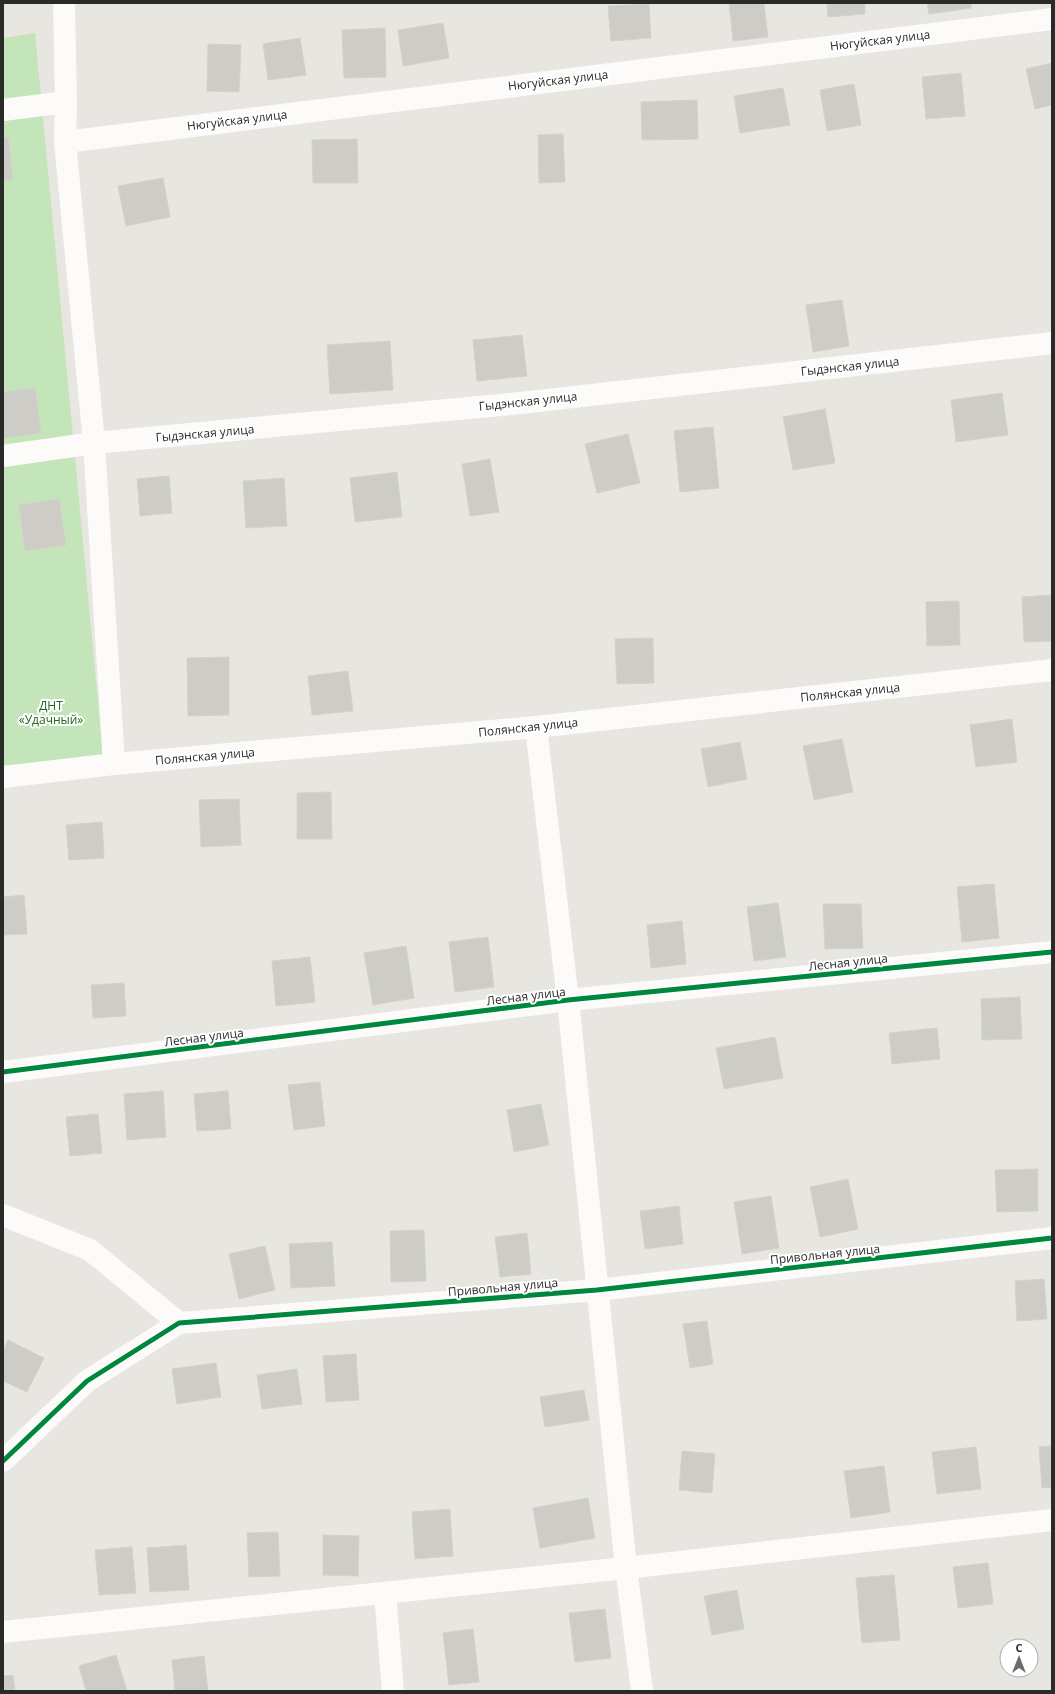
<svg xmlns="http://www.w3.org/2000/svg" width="1055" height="1694" viewBox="0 0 1055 1694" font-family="'Open Sans',sans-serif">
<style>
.green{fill:#c4e4b9}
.building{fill:#cdccc7;stroke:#d3d2cc}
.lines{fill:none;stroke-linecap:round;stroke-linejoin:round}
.minor{stroke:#fcfbfa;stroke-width:22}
.cycleway-casing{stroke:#fff;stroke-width:8}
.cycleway{stroke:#00873e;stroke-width:5}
.labels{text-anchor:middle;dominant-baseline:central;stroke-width:4;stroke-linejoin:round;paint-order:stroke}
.street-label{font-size:12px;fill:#2a2a2a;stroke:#fff}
.park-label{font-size:12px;fill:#1f671a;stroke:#fff}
</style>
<rect width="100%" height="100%" fill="#e8e6e0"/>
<polygon class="green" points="35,33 103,755 3,767 3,38"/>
<g class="building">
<polygon points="729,3 764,3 768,37 733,41"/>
<polygon points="827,3 865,3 865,14 828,17"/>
<polygon points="927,3 971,3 971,8 929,14"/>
<polygon points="649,4 651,38 611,41 608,6"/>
<polygon points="443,23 449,58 403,66 398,30"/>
<polygon points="385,28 386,77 344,78 342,30"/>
<polygon points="300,38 306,75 268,80 263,44"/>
<polygon points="208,44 241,45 239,92 207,91"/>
<polygon points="1052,63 1052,105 1035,109 1026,69"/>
<polygon points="961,73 965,116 926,119 922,77"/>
<polygon points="854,84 861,125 827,131 820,90"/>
<polygon points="783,88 790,125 740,133 734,96"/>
<polygon points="697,100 698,139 642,140 641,102"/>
<polygon points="563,134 565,182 539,183 538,135"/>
<polygon points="8,137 13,179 3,181 3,138"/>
<polygon points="357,139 358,183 313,183 312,140"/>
<polygon points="163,178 170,217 126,226 118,186"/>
<polygon points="842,300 849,346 813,352 806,305"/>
<polygon points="522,335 527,376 477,381 473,340"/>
<polygon points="390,341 393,390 330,394 327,345"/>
<polygon points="35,388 41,433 3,438 3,392"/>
<polygon points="1002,393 1008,435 956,442 951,400"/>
<polygon points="825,409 835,463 793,470 783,417"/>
<polygon points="713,427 719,488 680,492 674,431"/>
<polygon points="628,434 640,483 597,493 585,444"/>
<polygon points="490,459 499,512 470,516 462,464"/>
<polygon points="397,472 402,517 355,522 350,478"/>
<polygon points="169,476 172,513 140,516 137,479"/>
<polygon points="284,478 287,526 246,528 243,481"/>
<polygon points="59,499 66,545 25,551 19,505"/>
<polygon points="1052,595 1052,641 1024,642 1022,597"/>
<polygon points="959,601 960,645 927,646 926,602"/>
<polygon points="653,638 654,683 617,684 615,639"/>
<polygon points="229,657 229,715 188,716 187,658"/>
<polygon points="348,671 353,711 312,715 308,676"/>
<polygon points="1012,719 1017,762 976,767 970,725"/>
<polygon points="842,739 853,792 814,800 803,746"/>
<polygon points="740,742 747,779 708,787 701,749"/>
<polygon points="331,792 332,839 297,839 297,793"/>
<polygon points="239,799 241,845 201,847 199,800"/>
<polygon points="102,822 104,858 69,860 66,825"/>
<polygon points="994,884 999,938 962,942 957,887"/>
<polygon points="24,895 27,934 3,935 3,897"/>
<polygon points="778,903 786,957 754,961 747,907"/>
<polygon points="823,904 861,904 863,948 825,949"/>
<polygon points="682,921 686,964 651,968 647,925"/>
<polygon points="488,937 494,987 455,992 449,942"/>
<polygon points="406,946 414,998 373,1005 364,953"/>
<polygon points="310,957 315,1002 276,1006 272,961"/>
<polygon points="124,983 126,1016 93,1018 91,985"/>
<polygon points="1020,997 1022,1039 982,1040 981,999"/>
<polygon points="937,1028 940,1059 892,1064 889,1033"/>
<polygon points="775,1037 783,1078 724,1089 716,1048"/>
<polygon points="320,1082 325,1126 294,1130 288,1085"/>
<polygon points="163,1091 166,1137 127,1140 124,1094"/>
<polygon points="228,1091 231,1129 197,1131 194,1094"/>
<polygon points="541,1104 549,1145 514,1152 507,1110"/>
<polygon points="98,1114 102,1153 70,1156 66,1117"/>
<polygon points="1038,1169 1038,1211 997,1212 995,1170"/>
<polygon points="848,1179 858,1229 820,1237 810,1187"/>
<polygon points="771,1196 779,1248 742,1254 734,1202"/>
<polygon points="679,1206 683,1244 645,1249 640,1211"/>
<polygon points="424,1230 426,1281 391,1282 390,1231"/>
<polygon points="527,1233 531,1274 500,1277 495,1237"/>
<polygon points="332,1242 335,1286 291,1288 289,1244"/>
<polygon points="265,1246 275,1290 239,1299 229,1254"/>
<polygon points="1044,1279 1047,1319 1017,1321 1015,1281"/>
<polygon points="707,1321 713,1364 690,1368 683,1324"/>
<polygon points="8,1340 44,1358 27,1392 3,1381 3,1351"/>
<polygon points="356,1354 359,1400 326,1402 323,1356"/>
<polygon points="216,1363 221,1397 177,1404 172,1369"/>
<polygon points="297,1369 302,1404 262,1409 257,1375"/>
<polygon points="584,1390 589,1420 545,1427 540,1397"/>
<polygon points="1052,1446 1052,1487 1042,1488 1039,1447"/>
<polygon points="976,1447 981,1489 937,1494 932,1452"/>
<polygon points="682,1451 715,1454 712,1493 679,1490"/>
<polygon points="884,1466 890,1512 851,1518 844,1471"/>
<polygon points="588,1498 595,1538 540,1548 533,1508"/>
<polygon points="450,1509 453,1556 415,1559 412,1512"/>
<polygon points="278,1532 280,1576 249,1577 247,1533"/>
<polygon points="323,1535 359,1536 358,1576 323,1575"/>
<polygon points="186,1545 189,1590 150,1592 147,1548"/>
<polygon points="132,1547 136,1593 99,1595 95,1550"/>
<polygon points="988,1563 993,1604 958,1608 953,1567"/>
<polygon points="894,1575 900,1640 862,1643 856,1578"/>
<polygon points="737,1590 744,1629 712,1635 704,1596"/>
<polygon points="605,1609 611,1658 575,1662 569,1613"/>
<polygon points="473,1629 479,1682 449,1685 443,1633"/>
<polygon points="116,1655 127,1691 86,1691 79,1666"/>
<polygon points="204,1656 208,1691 175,1691 172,1660"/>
<polygon points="13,1675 15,1691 3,1691 3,1676"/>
</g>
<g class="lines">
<g class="minor">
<polyline points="64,3 66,102 65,142 94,443 114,764"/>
<polyline points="3,110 66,102"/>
<polyline points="65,142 1052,19"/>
<polyline points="3,456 94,443 511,404 1052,343"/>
<polyline points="536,727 568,1000 626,1568 642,1691"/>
<polyline points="3,777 114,764 536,727 1052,670"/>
<polyline points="3,1072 568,1000 1052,952"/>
<polyline points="3,1215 90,1250 179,1323"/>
<polyline points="3,1461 87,1381 179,1323 597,1290 1052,1238"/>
<polyline points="385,1593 393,1691"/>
<polyline points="3,1632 626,1568 1052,1520"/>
</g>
<defs>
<g id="cycleway">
<polyline points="3,1072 568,1000 1052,952"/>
<polyline points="3,1461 87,1381 179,1323 597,1290 1052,1238"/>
</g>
</defs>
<use href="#cycleway" class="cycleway-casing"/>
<use href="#cycleway" class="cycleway"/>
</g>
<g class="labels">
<g class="street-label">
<text transform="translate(880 40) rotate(-7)">Нюгуйская улица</text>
<text transform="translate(558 80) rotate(-7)">Нюгуйская улица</text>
<text transform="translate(237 120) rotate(-7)">Нюгуйская улица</text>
<text transform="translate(850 366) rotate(-6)">Гыдэнская улица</text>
<text transform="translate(528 401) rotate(-6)">Гыдэнская улица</text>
<text transform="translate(205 433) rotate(-5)">Гыдэнская улица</text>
<text transform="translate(850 692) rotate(-6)">Полянская улица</text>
<text transform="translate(528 727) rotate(-6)">Полянская улица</text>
<text transform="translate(205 756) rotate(-5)">Полянская улица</text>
<text transform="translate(848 962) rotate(-6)">Лесная улица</text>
<text transform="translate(526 996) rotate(-7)">Лесная улица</text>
<text transform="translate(204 1037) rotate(-7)">Лесная улица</text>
<text transform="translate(825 1254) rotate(-6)">Привольная улица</text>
<text transform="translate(503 1287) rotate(-5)">Привольная улица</text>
</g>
<g class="park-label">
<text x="51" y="705">ДНТ<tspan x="51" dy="14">«Удачный»</tspan></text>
</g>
</g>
<rect width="1055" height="1694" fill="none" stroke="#2a2a2a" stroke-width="8"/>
<g transform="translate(1019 1658)"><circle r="19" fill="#ffffff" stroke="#aaaaaa"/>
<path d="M0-3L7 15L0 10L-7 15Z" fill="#6c6c6a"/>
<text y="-6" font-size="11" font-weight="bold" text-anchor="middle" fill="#2a2a2a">С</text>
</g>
</svg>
